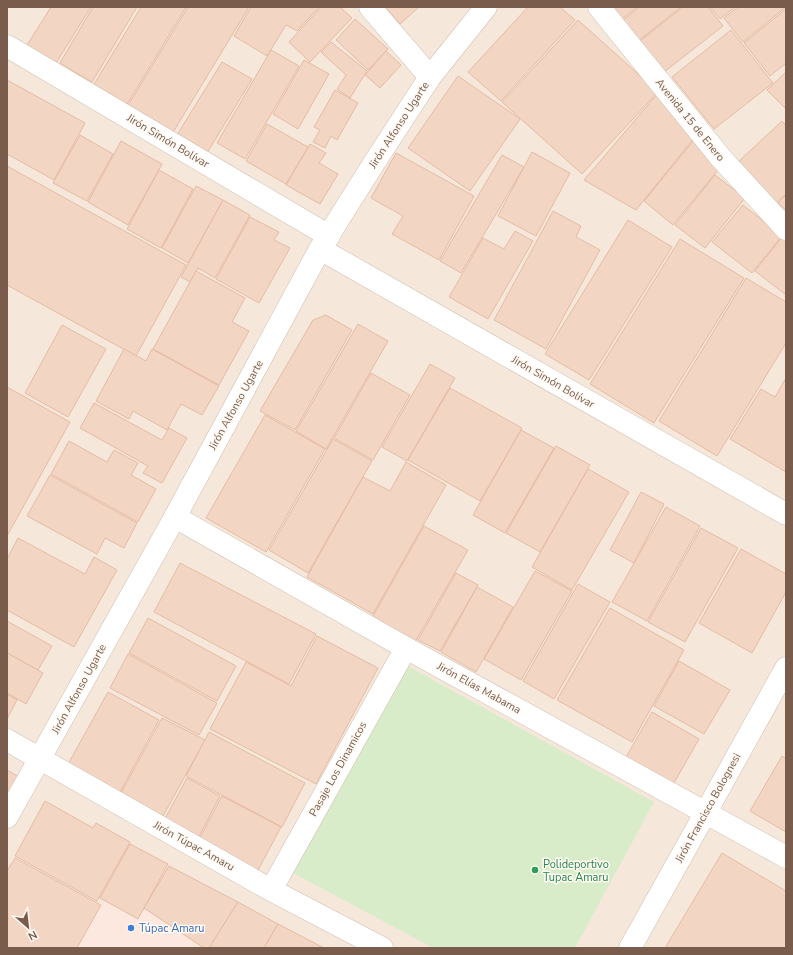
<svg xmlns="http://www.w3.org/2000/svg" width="793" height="955" viewBox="0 0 793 955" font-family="'Nunito Sans',sans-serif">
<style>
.residential{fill:#f5e8da}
.commercial{fill:#fde8e0}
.green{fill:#d8ecc9}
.building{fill:#f3d5c3;stroke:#e6bba3}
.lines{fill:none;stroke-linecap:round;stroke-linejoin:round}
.minor-casing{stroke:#d1beb0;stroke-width:23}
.minor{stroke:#fff;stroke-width:22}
.leisure-dot{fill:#2e9e5b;stroke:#fffaf3;stroke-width:1.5}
.shop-dot{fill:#3f7fe0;stroke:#fffaf3;stroke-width:1.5}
.labels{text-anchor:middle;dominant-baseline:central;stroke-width:3;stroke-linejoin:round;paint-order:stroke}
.street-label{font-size:11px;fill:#7a5c4d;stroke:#fffaf3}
.leisure-label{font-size:11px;fill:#27864d;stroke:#fffaf3;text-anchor:start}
.shop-label{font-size:11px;fill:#366cbe;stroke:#fffaf3;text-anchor:start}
</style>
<rect width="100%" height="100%" fill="#fdf6ec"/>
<rect class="residential" x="7" y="7" width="779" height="941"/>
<polygon class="commercial" points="102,902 144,908 204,948 78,948"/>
<polygon class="green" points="397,660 654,802 575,948 433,948 284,868"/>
<g class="building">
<polygon points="51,7 91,7 56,63 27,45"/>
<polygon points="93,7 137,7 92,82 60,63"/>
<polygon points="141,7 186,7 123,111 90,91"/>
<polygon points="188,7 249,7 169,139 124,112"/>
<polygon points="251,7 319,7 297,31 286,25 267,56 234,36"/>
<polygon points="321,7 340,7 352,18 310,62 289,42"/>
<polygon points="385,7 419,7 400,24"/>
<polygon points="528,7 560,7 575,20 501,101 468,72"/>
<polygon points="605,7 637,7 617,23"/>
<polygon points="639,7 681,7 632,46 616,26"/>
<polygon points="683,7 708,7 723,26 664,72 640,41"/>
<polygon points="710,7 735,7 720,19"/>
<polygon points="738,7 786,7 743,42 724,18"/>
<polygon points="786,9 786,63 770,76 744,43"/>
<polygon points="355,19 388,49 368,70 336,40"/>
<polygon points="578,20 658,92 582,174 502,102"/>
<polygon points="731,30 773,83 714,129 672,77"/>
<polygon points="331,42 367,71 350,98 337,89 346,75 321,52"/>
<polygon points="271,50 299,66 245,159 217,143"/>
<polygon points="386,51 401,65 380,88 365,75"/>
<polygon points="304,60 329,74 298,129 273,114"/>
<polygon points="222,62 252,79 207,153 177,135"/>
<polygon points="786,72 786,109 767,90"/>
<polygon points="458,76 520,119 470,191 408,148"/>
<polygon points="7,80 85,123 54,180 7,154"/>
<polygon points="335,90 358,103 337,140 331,136 325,148 313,142 320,130 314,127"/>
<polygon points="659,92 698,133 636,210 584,180"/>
<polygon points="782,121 786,126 786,194 776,203 737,163"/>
<polygon points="267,124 308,147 286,184 246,161"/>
<polygon points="80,135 113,154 87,201 53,183"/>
<polygon points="694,140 723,164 673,225 644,201"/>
<polygon points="121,141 162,164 128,225 88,202"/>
<polygon points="310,144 326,153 319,163 338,174 320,204 286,185"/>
<polygon points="532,152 570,173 536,236 498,216"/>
<polygon points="396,153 474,196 439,260 392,234 403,216 371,198"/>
<polygon points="502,155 524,167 461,273 440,261"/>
<polygon points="7,166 186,265 136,356 7,285"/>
<polygon points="159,170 193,189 161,248 127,229"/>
<polygon points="715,175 745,198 705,248 675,225"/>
<polygon points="196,186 223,200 188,263 162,248"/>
<polygon points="786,195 786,210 778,203"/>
<polygon points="223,200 250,215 215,278 198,268 190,282 181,277"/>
<polygon points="743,205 782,236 752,273 712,242"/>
<polygon points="553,211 581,226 576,237 600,250 546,349 494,320"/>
<polygon points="250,217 279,232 274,240 290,248 259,303 216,279"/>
<polygon points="628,220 672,247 589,380 545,354"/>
<polygon points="515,231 533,241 488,319 449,297 483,238 504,249"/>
<polygon points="782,237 786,240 786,295 755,271"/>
<polygon points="680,239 744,278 654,423 590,384"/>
<polygon points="196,271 245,298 232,322 249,331 219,385 153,349"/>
<polygon points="746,278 786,302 786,343 717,456 659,421"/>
<polygon points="326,315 352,330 295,430 260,411 313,320"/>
<polygon points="358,324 388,341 326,449 296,431"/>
<polygon points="62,325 106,349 68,417 25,393"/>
<polygon points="124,349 146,361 152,349 219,386 202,415 181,404 167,430 133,411 129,419 96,401"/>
<polygon points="430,364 455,378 407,461 382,447"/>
<polygon points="371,373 410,395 373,460 334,438"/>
<polygon points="786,378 786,472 730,439 761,389 775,397"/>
<polygon points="7,387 70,422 7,536"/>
<polygon points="450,388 522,428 480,501 408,460"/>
<polygon points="94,403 162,440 169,428 187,438 162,483 143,473 148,466 80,428"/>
<polygon points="265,415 325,449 266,552 206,518"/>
<polygon points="521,430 554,448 505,533 473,515"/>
<polygon points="333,439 372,461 308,573 269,550"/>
<polygon points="69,441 107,462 114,450 138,463 131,475 156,489 138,522 51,474"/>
<polygon points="556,446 590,465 540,552 506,533"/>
<polygon points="406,462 446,485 373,614 307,577 363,477 390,491"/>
<polygon points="588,469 629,492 572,590 532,567"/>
<polygon points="50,475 137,523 124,548 105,538 97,554 27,516"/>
<polygon points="641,492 664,504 634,563 610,550"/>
<polygon points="666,507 700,526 647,621 612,602"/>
<polygon points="424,526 468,550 411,649 368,625"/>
<polygon points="701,528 738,548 685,642 648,622"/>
<polygon points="18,538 85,574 94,557 117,570 74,647 7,610 7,559"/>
<polygon points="741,549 786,574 786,592 752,653 699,623"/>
<polygon points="180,563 316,634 289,684 154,612"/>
<polygon points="535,571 572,591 521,680 484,659"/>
<polygon points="456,573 478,585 440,651 418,640"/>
<polygon points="578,584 610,602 554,699 523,681"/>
<polygon points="477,587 513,607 476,672 441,652"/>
<polygon points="610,608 684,650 632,742 557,700"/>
<polygon points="148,618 236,666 217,701 129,653"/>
<polygon points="7,621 52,646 38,670 7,653"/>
<polygon points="317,636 378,668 316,784 210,729 246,662 291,686"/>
<polygon points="7,653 43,673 26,704 7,693"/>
<polygon points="128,654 217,703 199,735 110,688"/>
<polygon points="679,661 730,690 704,734 654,706"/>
<polygon points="108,692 159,720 119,794 67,766"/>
<polygon points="7,694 17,700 7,719"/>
<polygon points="652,712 699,739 670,790 622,764"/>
<polygon points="162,718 205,740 158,825 116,802"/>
<polygon points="209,732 305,783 282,827 186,776"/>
<polygon points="782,756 786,759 786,832 750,811"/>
<polygon points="7,770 22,779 7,804"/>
<polygon points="187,778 220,796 195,844 161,826"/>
<polygon points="222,796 281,827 255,876 196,845"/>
<polygon points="45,801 93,828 96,823 130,842 97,901 15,856"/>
<polygon points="130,844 168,864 138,919 100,898"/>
<polygon points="722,853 786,891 786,948 665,948"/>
<polygon points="15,858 101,905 77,948 7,948 7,871"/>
<polygon points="169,866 238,902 209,948 204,948 144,908"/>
<polygon points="238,902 278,924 264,948 209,948"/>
<polygon points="278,924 324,948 264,948"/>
</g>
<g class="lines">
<defs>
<g id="minor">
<polyline points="370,7 430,77"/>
<polyline points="599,7 721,158 786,229"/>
<polyline points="7,46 329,236"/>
<polyline points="320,249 786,514"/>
<polyline points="175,517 406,648 786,857"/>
<polyline points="7,740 271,890 382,948"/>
<polyline points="7,817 175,517 320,249 374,163 430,77 486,7"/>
<polyline points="271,890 406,648"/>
<polyline points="630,948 706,812 786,668"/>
</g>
</defs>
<use href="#minor" class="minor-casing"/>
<use href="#minor" class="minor"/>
</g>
<circle class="leisure-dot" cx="535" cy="870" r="4"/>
<circle class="shop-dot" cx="131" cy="928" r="4"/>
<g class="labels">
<g class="street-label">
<text transform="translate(690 120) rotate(51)">Avenida 15 de Enero</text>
<text transform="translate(399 125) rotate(-57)">Jirón Alfonso Ugarte</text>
<text transform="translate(168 141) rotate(31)">Jirón Simón Bolívar</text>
<text transform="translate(553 382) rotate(30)">Jirón Simón Bolívar</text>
<text transform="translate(236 405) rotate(-61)">Jirón Alfonso Ugarte</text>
<text transform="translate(479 688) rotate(29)">Jirón Elías Mabama</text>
<text transform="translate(79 689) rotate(-61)">Jirón Alfonso Ugarte</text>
<text transform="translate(338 769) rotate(-61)">Pasaje Los Dinamicos</text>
<text transform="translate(708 808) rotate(-61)">Jirón Francisco Bolognesi</text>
<text transform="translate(194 846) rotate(29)">Jirón Túpac Amaru</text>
</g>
<g class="leisure-label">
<text x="543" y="864">Polideportivo<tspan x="543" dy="13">Tupac Amaru</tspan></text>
</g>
<g class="shop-label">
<text x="139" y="928">Túpac Amaru</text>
</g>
</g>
<rect width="793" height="955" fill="none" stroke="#7a5c4d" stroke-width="16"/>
<g transform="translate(28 927) rotate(152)" stroke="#fffaf3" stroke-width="3" paint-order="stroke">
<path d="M0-3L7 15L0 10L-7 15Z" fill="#7a5c4d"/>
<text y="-6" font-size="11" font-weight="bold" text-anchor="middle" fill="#7a5c4d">N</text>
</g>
</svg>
